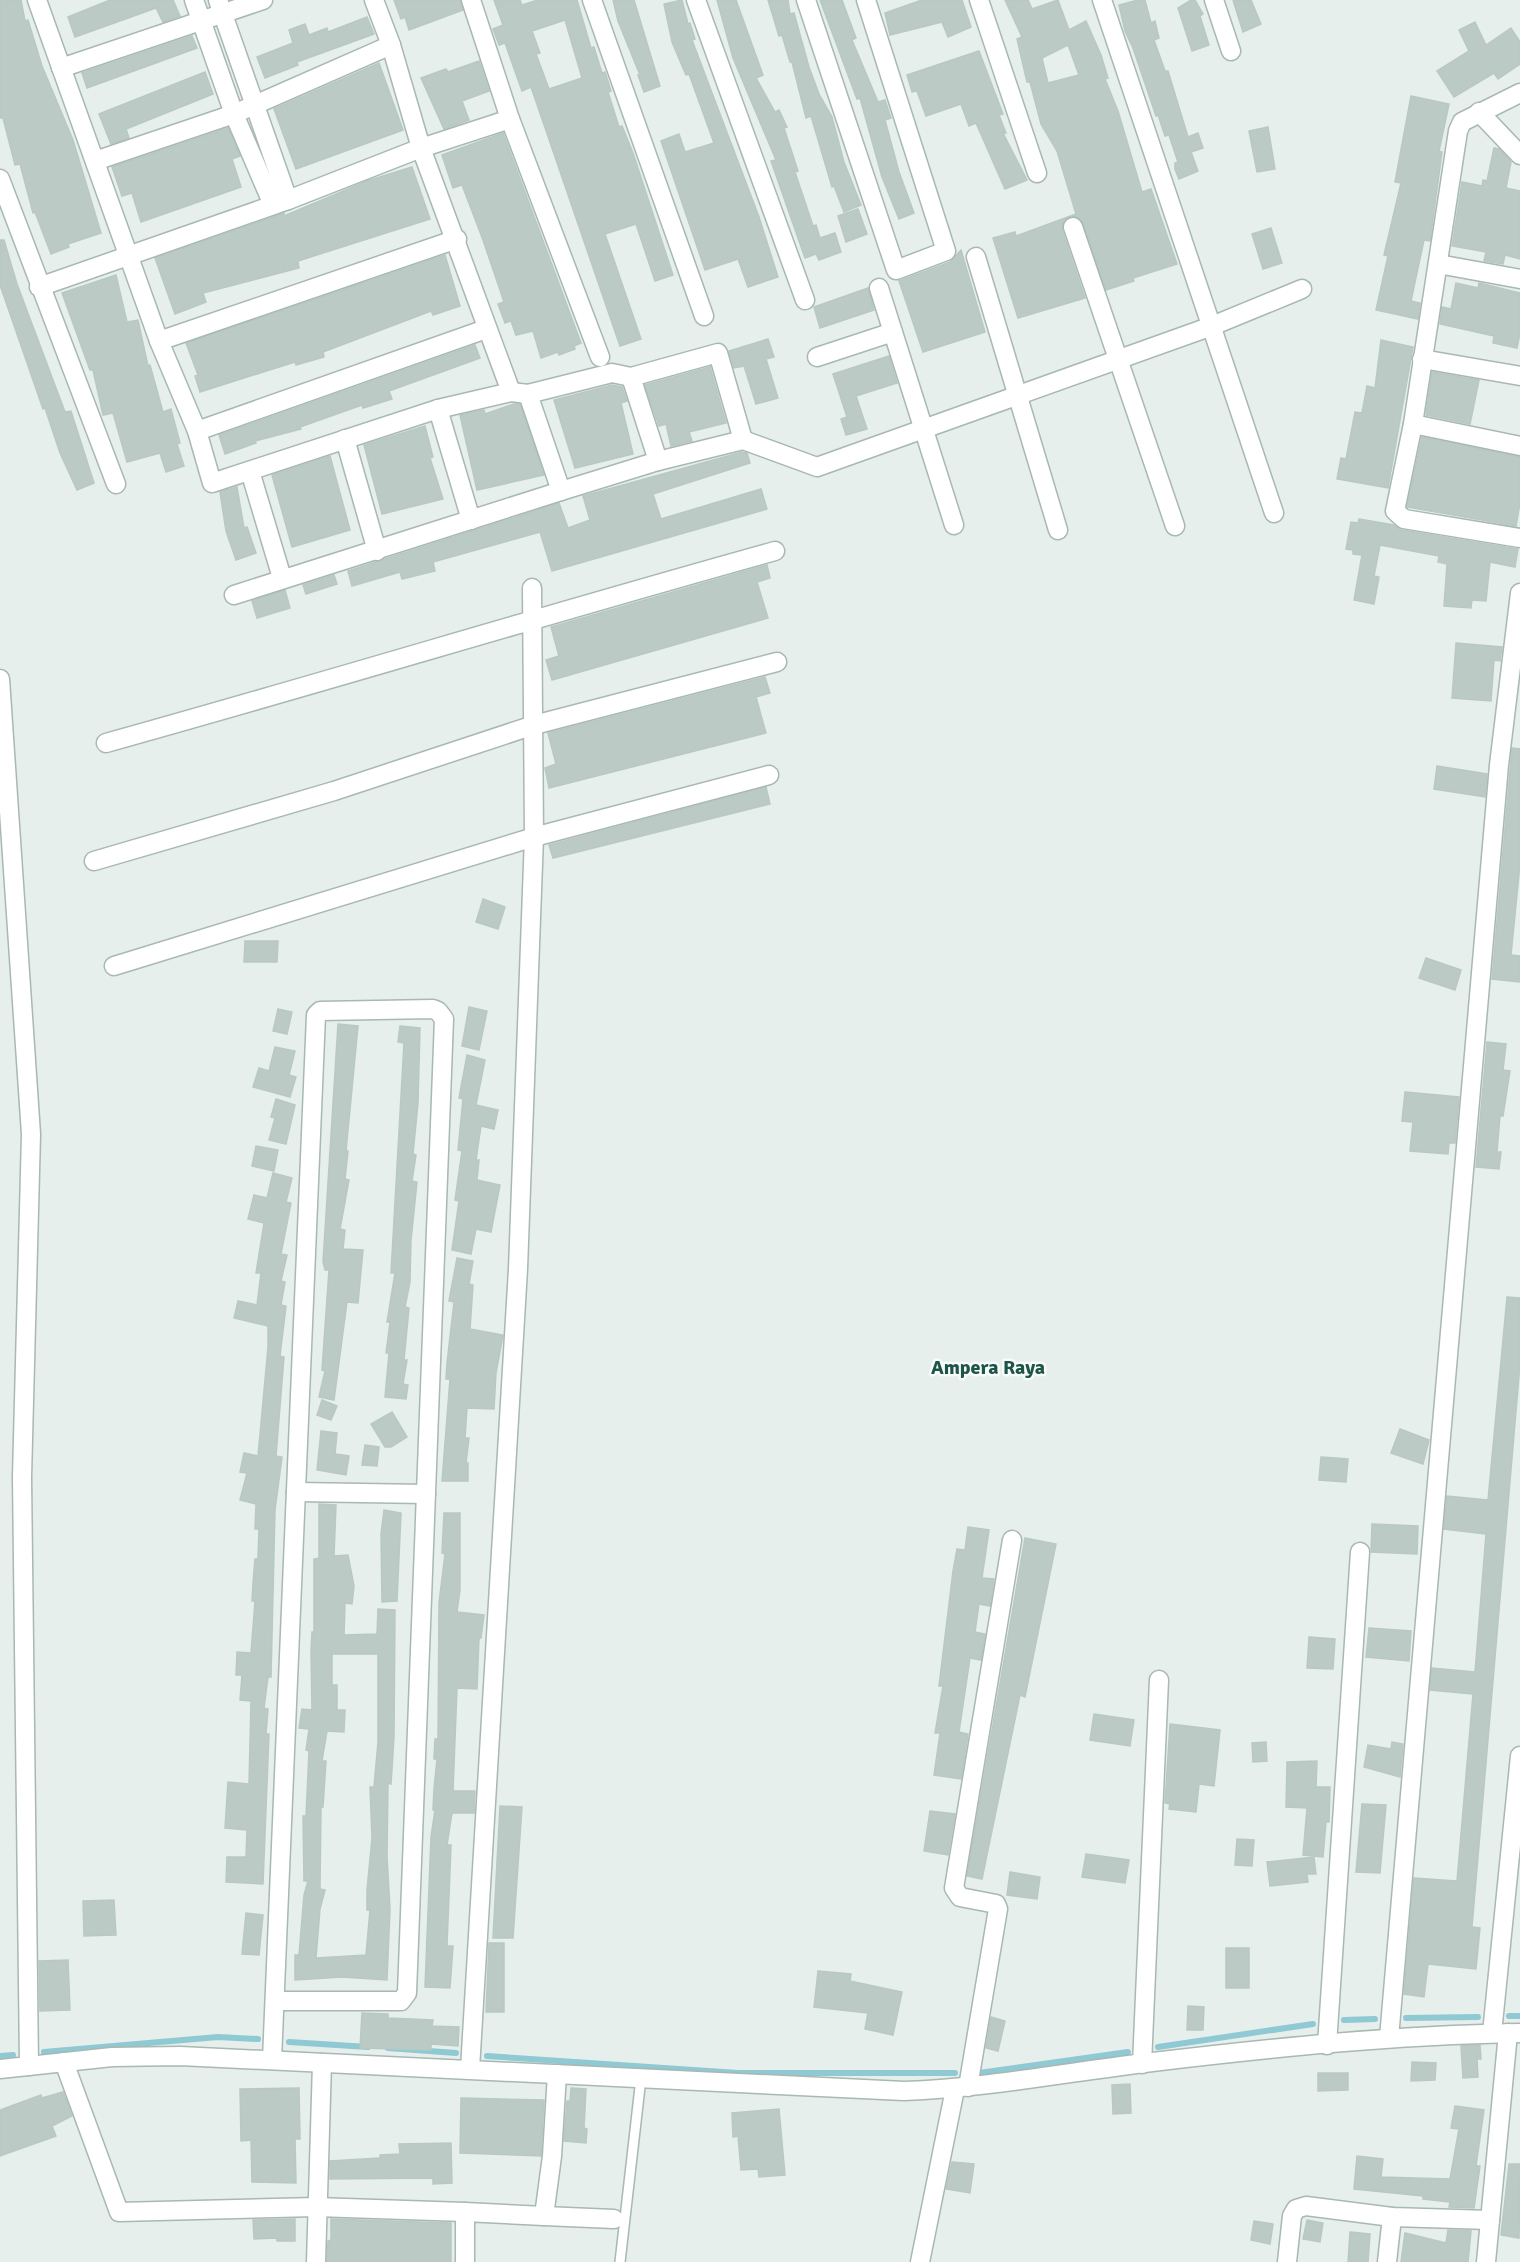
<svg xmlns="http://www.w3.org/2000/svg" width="1520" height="2262" viewBox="0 0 1520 2262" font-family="Signika,sans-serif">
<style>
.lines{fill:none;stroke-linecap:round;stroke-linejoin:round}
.stream{stroke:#8ec9d4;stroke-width:6}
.building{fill:#bbcac4;stroke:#b8c9c2;stroke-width:1.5;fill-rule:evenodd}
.service-casing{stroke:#a8b8b2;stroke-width:12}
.minor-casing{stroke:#a8b8b2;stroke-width:21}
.service{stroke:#fff;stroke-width:9}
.minor{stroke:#fff;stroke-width:18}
.labels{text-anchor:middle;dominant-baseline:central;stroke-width:5;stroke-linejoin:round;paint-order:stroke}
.quarter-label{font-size:20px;font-weight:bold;fill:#1f5548;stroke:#f7fbf9}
</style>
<rect width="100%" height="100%" fill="#e6efeb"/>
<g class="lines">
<g class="stream">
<polyline points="1509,2016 1520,2016"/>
<polyline points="1406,2018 1478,2017"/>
<polyline points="1344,2020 1375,2019"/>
<polyline points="289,2042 368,2047"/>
<polyline points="1158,2047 1313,2024"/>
<polyline points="388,2048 456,2053"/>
<polyline points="44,2052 218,2037 258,2039"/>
<polyline points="0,2056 13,2055"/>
<polyline points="487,2056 738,2073 955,2073"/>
<polyline points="979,2073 1128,2052"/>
</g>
</g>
<g class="building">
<polygon points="0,0 21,0 25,21 28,20 42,66 73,140 101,233 68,244 69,247 51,254 35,212 33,213 20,164 15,165 3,118 0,118"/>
<polygon points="110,0 173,0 180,16 163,22 156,8 75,37 68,17"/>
<polygon points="394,0 460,0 463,10 409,30 405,17 401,19"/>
<path d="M 494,0 L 520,0 L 522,5 L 538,0 L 577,0 L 591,48 L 594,47 L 602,73 L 605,72 L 611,91 L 608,92 L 619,127 L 622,126 L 633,153 L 673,275 L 655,281 L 636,224 L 605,234 L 641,339 L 620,346 L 531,87 L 522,91 L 505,43 L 499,45 L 493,29 L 503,25 ZM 565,20 L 582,78 L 549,89 L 536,54 L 540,53 L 532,31 Z"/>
<polygon points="613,0 634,0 660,86 644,92 638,75 640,75 618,21"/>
<polygon points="682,0 688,24 690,23 695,39 692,40 759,217 778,277 748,287 738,259 705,270 661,141 679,134 685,152 714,143 689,74 686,75 672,42 664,4"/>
<polygon points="717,0 736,0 763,75 756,78 775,112 779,110 787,127 784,128 798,171 795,172 813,226 816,225 820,238 835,233 841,252 819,260 816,254 805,258 771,161 776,160 733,58"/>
<polygon points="768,0 788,0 790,14 794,13 809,67 819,94 832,117 844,162 861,205 844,212 834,186 832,187 811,116 806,118 792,62 790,62 782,35 779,36"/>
<polygon points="820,0 842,0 856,38 852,40 878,102 885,100 891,118 885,120 899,172 914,213 899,219 882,177 860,98 857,99"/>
<polygon points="922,0 962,0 971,27 948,37 942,22 890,35 885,13"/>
<path d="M 1005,0 L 1028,0 L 1032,9 L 1058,0 L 1069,30 L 1086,21 L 1101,55 L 1108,78 L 1105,79 L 1118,111 L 1142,192 L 1151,189 L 1177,264 L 1133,278 L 1134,281 L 1106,290 L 1083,223 L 1076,216 L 1069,217 L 1064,220 L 1062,230 L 1085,298 L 1018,318 L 993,238 L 1015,232 L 1016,236 L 1076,214 L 1057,151 L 1041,124 L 1030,82 L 1027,82 L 1017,39 L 1022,37 ZM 1068,45 L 1079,75 L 1048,83 L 1042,58 Z"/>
<polygon points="1138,0 1145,0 1151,23 1155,21 1159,38 1154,40 1165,71 1168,71 1188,137 1198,133 1203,148 1191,152 1198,171 1179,179 1175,169 1175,163 1178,162 1169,135 1165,136 1158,115 1156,116 1133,48 1125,31 1119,5"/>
<polygon points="1191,0 1195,0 1203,14 1200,16 1209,45 1192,51 1178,8"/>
<polygon points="1233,0 1251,0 1261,24 1243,32"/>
<polygon points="367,17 374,34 297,62 298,65 265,78 257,57 293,43 289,30 305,24 309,35 327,28 328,32"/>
<polygon points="1475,22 1486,45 1511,28 1520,42 1520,64 1498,79 1494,73 1454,97 1437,71 1469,51 1459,30"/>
<polygon points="192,36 197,48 87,88 82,73"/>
<polygon points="979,51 1003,114 999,115 1006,133 1003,133 1027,180 1005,189 976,123 969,126 961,104 926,116 917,91 912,92 907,75"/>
<polygon points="479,61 489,91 462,101 469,120 444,129 421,78 446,69 448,72"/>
<polygon points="379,63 403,130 296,169 274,109"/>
<polygon points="205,72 213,94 126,129 129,138 111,144 99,114"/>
<polygon points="1411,96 1449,104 1439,151 1442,152 1430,241 1424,240 1411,301 1420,303 1418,319 1376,310 1388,256 1384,255 1401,183 1395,182"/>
<polygon points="1268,127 1275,169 1257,172 1249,131"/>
<polygon points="228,128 240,156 232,159 241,187 141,222 132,193 122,196 112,167"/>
<polygon points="503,133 581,343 574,346 575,349 559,355 558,352 541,358 533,331 516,335 511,321 505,323 498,304 504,302 483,240 462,185 453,188 442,155"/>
<polygon points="1494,148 1499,149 1511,162 1506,188 1520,191 1520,259 1505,255 1503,264 1484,261 1486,252 1452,246 1462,182 1482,186 1483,180 1487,181"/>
<polygon points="412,167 430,219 298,261 299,268 203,293 206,302 175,314 155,258 284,213 284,216 367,181"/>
<polygon points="858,209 867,234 846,242 838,216"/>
<polygon points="1271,228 1282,263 1263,269 1252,234"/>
<polygon points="0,240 4,240 17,284 65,412 71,411 94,483 77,490 60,453 45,408 43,409 0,285"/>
<polygon points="961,250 985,332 923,352 899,281 950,262"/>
<polygon points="445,255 460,306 433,315 431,311 323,352 324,357 296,365 295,362 200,392 195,376 198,375 186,343"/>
<polygon points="116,275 127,322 138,320 148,366 150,365 163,412 171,409 180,443 177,444 184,466 166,472 160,453 127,462 113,413 103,415 93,370 90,370 62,293"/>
<polygon points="1456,283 1478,288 1479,283 1520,293 1520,333 1517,348 1493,343 1494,336 1440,324 1442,307 1451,309"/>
<polygon points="868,288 874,310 820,328 814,307"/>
<polygon points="768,339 774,357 766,359 778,398 756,404 744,366 734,368 729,351"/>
<polygon points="1381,340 1413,347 1388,488 1337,479 1341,458 1346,459 1355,412 1362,413 1367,386 1375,388"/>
<polygon points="475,345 480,358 389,391 392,399 363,408 362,405 300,427 301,429 255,441 256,443 225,454 219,435"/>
<polygon points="889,356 897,383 856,396 867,429 846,435 841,419 847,417 833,374"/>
<polygon points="710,367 726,423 689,432 692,441 671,446 666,424 659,426 645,385"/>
<polygon points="1432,372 1479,380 1470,424 1426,415"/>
<polygon points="612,385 622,387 627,401 621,403 633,454 575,468 554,400"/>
<polygon points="514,404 520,404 544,475 477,490 460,415 484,410 485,414"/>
<polygon points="425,426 433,457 430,458 443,499 382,514 364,445"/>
<polygon points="1422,437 1520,457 1520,503 1516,526 1407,507"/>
<polygon points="742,452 747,453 750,463 653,494 661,519 761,489 767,509 552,571 540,532 433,562 435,571 402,579 400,572 352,586 348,571 559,503 568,528 590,520 583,496"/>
<polygon points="330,456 350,530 292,547 272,475"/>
<polygon points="237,487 244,528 247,527 256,553 236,560 226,531 220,492"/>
<polygon points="1359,519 1394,525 1402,530 1518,549 1515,567 1490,562 1486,601 1472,600 1471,608 1444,606 1447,564 1438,562 1439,556 1380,545 1374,576 1379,577 1374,604 1354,600 1362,555 1353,554 1353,550 1346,549 1351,522 1358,523"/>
<polygon points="767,565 770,578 757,582 768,618 552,680 546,660 559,656 551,627"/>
<polygon points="334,575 337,584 306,594 303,585"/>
<polygon points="285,590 290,608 257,618 252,601"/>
<polygon points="1456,643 1502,647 1500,661 1494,660 1491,701 1452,698"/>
<polygon points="765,677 770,693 756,697 766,733 549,788 545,768 556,764 548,733"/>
<polygon points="1512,748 1520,749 1520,864 1511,955 1520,956 1520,982 1492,979"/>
<polygon points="1437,766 1487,774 1485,797 1434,789"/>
<polygon points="766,787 770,804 553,858 549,845"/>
<polygon points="483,899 505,907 498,929 476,922"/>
<polygon points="245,941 278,941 277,962 244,962"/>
<polygon points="1426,958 1461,970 1455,990 1419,978"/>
<polygon points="469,1007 487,1011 479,1050 462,1046"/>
<polygon points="278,1009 292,1012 287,1034 273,1031"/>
<polygon points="338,1024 358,1026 346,1151 348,1151 345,1179 349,1180 340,1229 345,1230 343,1249 363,1250 358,1303 347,1302 334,1400 319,1397 325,1371 322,1370 329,1270 325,1270 323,1262"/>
<polygon points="400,1026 420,1028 418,1103 413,1154 416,1155 412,1181 417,1182 411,1240 410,1282 405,1307 409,1308 404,1360 407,1360 403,1384 408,1385 406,1399 385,1397 389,1353 386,1353 390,1322 387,1322 395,1273 391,1273 404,1043 398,1042"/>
<polygon points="1487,1042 1506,1044 1503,1070 1510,1071 1503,1116 1500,1116 1497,1152 1501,1152 1499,1169 1476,1167"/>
<polygon points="275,1047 295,1051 289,1075 296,1077 290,1097 253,1087 259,1068 269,1071"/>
<polygon points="467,1055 485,1060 476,1105 498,1110 494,1129 481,1126 476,1160 479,1160 477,1180 500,1185 491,1232 476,1229 471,1254 452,1250 459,1201 455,1200 462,1151 458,1150 463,1099 459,1098"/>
<polygon points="1405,1092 1459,1097 1455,1143 1449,1143 1448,1154 1410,1151 1413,1122 1402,1121"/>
<polygon points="276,1099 295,1105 286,1144 269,1140 275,1118 271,1117"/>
<polygon points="256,1146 278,1150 274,1171 252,1166"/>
<polygon points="273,1173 292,1178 286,1202 291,1203 281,1254 287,1255 281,1281 285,1282 281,1305 286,1306 280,1356 284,1357 276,1456 282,1457 275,1510 271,1677 268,1677 264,1708 268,1709 266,1734 269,1734 263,1884 226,1882 227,1857 246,1857 247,1830 225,1828 228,1782 249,1784 251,1701 240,1700 242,1675 236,1675 237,1652 251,1653 255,1601 252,1601 253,1583 255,1559 258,1559 259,1529 255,1529 256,1504 240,1500 247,1473 240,1472 244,1453 258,1456 268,1347 268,1326 234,1318 238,1301 257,1305 261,1273 256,1273 264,1223 248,1219 254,1195 267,1198"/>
<polygon points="457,1258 473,1261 469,1284 473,1285 470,1329 503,1335 496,1373 494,1409 467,1408 465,1438 469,1438 466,1463 468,1463 468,1481 442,1481 450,1379 446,1379 447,1363 454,1302 449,1301"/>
<polygon points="1507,1297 1520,1298 1520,1364 1472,1927 1480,1928 1476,1969 1428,1964 1424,1997 1404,1994 1414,1878 1457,1881 1473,1694 1430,1690 1432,1668 1475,1672 1486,1534 1444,1529 1447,1496 1488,1500"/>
<polygon points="322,1400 337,1406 331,1420 317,1415"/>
<polygon points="392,1412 407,1437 391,1447 385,1447 371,1424"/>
<polygon points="1400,1429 1429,1440 1423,1464 1391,1453"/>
<polygon points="321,1431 337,1433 335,1454 349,1456 346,1475 317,1470"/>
<polygon points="365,1445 379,1447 377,1466 362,1465"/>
<polygon points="1321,1457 1348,1459 1346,1482 1319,1480"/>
<path d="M 319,1504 L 336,1505 L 334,1556 L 348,1555 L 354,1586 L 352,1604 L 345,1603 L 344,1635 L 377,1634 L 378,1609 L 395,1610 L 394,1737 L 391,1784 L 388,1783 L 387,1857 L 390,1909 L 387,1980 L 342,1977 L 295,1980 L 295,1955 L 299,1955 L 304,1895 L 308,1881 L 304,1881 L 303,1816 L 306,1816 L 309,1751 L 306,1750 L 309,1729 L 299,1728 L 302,1709 L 312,1710 L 311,1651 L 312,1632 L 314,1632 L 314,1559 L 319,1558 ZM 332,1654 L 378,1654 L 378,1742 L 374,1787 L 370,1787 L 372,1838 L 367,1890 L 367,1910 L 370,1910 L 366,1955 L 316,1958 L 320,1909 L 325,1890 L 320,1889 L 321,1807 L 323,1807 L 326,1761 L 322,1761 L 327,1731 L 344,1732 L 345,1710 L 337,1710 L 337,1685 L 332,1685 Z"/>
<polygon points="384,1510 401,1513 397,1601 382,1602 381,1534"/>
<polygon points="444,1513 460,1513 460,1590 457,1612 484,1615 481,1638 479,1638 477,1689 457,1688 453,1791 475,1791 474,1813 452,1813 447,1845 451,1845 447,1946 453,1946 450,1988 425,1987 431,1837 435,1810 433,1810 434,1789 437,1759 434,1759 435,1739 438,1739 439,1603 445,1554 442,1553"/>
<polygon points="1372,1524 1418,1526 1417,1554 1371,1552"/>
<polygon points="968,1527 989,1530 982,1578 994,1579 990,1606 979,1604 975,1632 985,1634 981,1660 970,1658 959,1732 968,1734 961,1779 934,1775 940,1733 935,1733 943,1686 939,1686 953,1571 957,1549 965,1550"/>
<polygon points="1025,1538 1056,1544 1025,1697 1020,1695 982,1879 967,1876"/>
<polygon points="1369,1628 1411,1631 1409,1661 1366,1657"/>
<polygon points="1309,1637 1335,1639 1333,1669 1307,1668"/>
<polygon points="1094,1714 1134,1720 1130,1746 1090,1740"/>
<polygon points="1170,1724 1220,1730 1214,1786 1199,1784 1196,1812 1169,1809 1170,1804 1165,1803"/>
<polygon points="1266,1742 1267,1761 1253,1762 1252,1743"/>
<polygon points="1392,1742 1403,1744 1400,1777 1364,1767 1368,1745 1391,1749"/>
<polygon points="1317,1761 1316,1787 1330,1787 1329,1822 1326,1822 1323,1857 1303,1855 1307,1808 1286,1807 1287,1762"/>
<polygon points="1362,1804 1386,1805 1380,1873 1356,1872"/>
<polygon points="500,1806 522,1807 513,1938 493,1938"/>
<polygon points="930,1811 955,1814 948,1855 924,1851"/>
<polygon points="1237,1839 1254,1840 1252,1866 1235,1865"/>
<polygon points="1086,1854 1129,1860 1125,1883 1082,1877"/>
<polygon points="1314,1857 1316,1874 1307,1874 1308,1882 1270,1886 1267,1862"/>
<polygon points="1010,1872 1040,1877 1037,1899 1007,1895"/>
<polygon points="114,1900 116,1935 84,1936 83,1901"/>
<polygon points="246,1913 263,1915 259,1955 242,1954"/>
<polygon points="489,1943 504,1943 504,2012 486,2012"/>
<rect x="1226" y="1948" width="23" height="40"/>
<polygon points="68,1960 70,2010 40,2011 39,1961"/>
<polygon points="818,1971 851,1974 850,1981 902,1992 893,2035 865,2029 868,2013 814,2007"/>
<polygon points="1188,2006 1204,2007 1203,2030 1187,2030"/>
<polygon points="362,2013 388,2014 388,2018 433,2020 432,2026 459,2027 458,2046 431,2044 431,2050 360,2048"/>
<polygon points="991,2017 1005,2021 998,2051 986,2048"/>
<polygon points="1480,2045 1481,2059 1477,2059 1478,2077 1463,2078 1461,2046"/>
<polygon points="1412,2062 1436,2063 1435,2080 1411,2081"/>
<polygon points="1318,2073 1348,2073 1348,2090 1318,2091"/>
<polygon points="1130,2084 1131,2113 1113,2114 1112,2085"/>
<polygon points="299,2088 300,2139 295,2139 296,2183 252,2182 251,2140 241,2141 240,2089"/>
<polygon points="571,2088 586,2089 584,2128 587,2129 586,2143 564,2141 567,2101 570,2101"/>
<polygon points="63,2092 72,2116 52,2126 56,2136 0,2156 0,2110 41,2095 42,2098"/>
<polygon points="461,2098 544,2100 541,2156 460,2153"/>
<polygon points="1455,2106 1484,2110 1476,2166 1480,2166 1474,2208 1449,2207 1450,2202 1423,2199 1423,2196 1354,2189 1357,2156 1383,2159 1381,2177 1450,2179 1459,2129 1451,2128"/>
<polygon points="779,2109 785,2175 759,2177 758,2169 741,2170 738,2136 733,2137 732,2113"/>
<polygon points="451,2143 452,2183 433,2184 433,2178 330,2179 330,2161 380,2158 380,2155 400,2154 399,2144"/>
<polygon points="952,2162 974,2164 970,2193 946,2189"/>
<polygon points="1509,2164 1520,2164 1519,2238 1501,2235"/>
<polygon points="295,2219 295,2241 277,2241 277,2238 254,2239 253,2220"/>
<polygon points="331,2219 451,2223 451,2262 327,2262 328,2241 331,2240"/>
<polygon points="1307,2220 1323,2223 1320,2242 1303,2239"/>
<polygon points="1254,2221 1273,2224 1270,2244 1251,2240"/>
<polygon points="1448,2230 1471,2231 1468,2262 1401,2262 1405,2233 1446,2243"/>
<polygon points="1350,2232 1370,2234 1368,2262 1348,2262"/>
</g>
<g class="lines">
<defs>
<polyline id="service" points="620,2262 641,2078"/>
<g id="minor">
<polyline points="37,0 159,341 197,431 212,483 438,409 511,392 528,394 612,373 631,377 718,353 743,440"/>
<polyline points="194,0 234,114 273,205"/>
<polyline points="218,0 288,200"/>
<polyline points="374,0 391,45 421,148 511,392"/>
<polyline points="471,0 510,119 600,357"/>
<polyline points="592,0 704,316"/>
<polyline points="696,0 805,300"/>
<polyline points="806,0 896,270 946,251 866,0"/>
<polyline points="979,0 1037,173"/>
<polyline points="1102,0 1274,513"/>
<polyline points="1214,0 1231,51"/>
<polyline points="61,68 263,0"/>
<polyline points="1520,93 1462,122 1458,131 1413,424 1395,511 1404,519 1520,538"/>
<polyline points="1479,112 1520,155"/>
<polyline points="95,161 234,114 391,45"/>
<polyline points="0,179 116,484"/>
<polyline points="1073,227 1175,526"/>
<polyline points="976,257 1058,530"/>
<polyline points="1438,264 1520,279"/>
<polyline points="39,287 288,200 421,148 510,119"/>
<polyline points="879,288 954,525"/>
<polyline points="159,341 457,239"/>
<polyline points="817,357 893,332"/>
<polyline points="1422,359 1520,376"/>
<polyline points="631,377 658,461"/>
<polyline points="528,394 561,491"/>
<polyline points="438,409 471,520"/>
<polyline points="1413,424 1520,446"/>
<polyline points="197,431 486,329"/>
<polyline points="345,439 377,551"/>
<polyline points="250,471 282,578"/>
<polyline points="234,595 561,491 658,461 743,440 817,467 1212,326 1302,289"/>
<polyline points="0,679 31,1134 22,1477 29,2066"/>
<path d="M 106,743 C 329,681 551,613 775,551"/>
<polyline points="94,861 334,791 534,725 777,662"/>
<polyline points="114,966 534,837 769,775"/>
<polyline points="296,1492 426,1494"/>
<polyline points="1492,2033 1520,1756"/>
<polyline points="1389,2038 1499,765 1520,593"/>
<polyline points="1327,2045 1360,1552"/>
<polyline points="272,2060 316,1015 320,1011 433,1009 438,1011 444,1019 407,1993 401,2001 276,2001"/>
<polyline points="64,2062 119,2212 316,2207 465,2212"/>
<polyline points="1142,2064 1159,1680"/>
<path d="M 0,2069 L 112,2057 L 180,2056 L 904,2091 C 984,2088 1064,2073 1144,2063 C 1269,2048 1394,2035 1520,2033"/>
<polyline points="470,2069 518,1269 534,837 532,588"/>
<polyline points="968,2087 998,1909 996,1904 960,1897 954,1888 1012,1540"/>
<polyline points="544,2216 614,2219"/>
<polyline points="316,2262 322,2063"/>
<polyline points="465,2262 465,2212 544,2216 552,2156 557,2074"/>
<polyline points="920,2262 955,2089"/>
<polyline points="1287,2262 1292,2216 1296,2209 1306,2206 1392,2217 1490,2220"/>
<polyline points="1387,2262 1392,2217"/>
<polyline points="1486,2262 1508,2033"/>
</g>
</defs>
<use href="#service" class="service-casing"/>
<use href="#minor" class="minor-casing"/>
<use href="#service" class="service"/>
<use href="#minor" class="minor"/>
</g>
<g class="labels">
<g class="quarter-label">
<text x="988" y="1367">Ampera Raya</text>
</g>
</g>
</svg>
